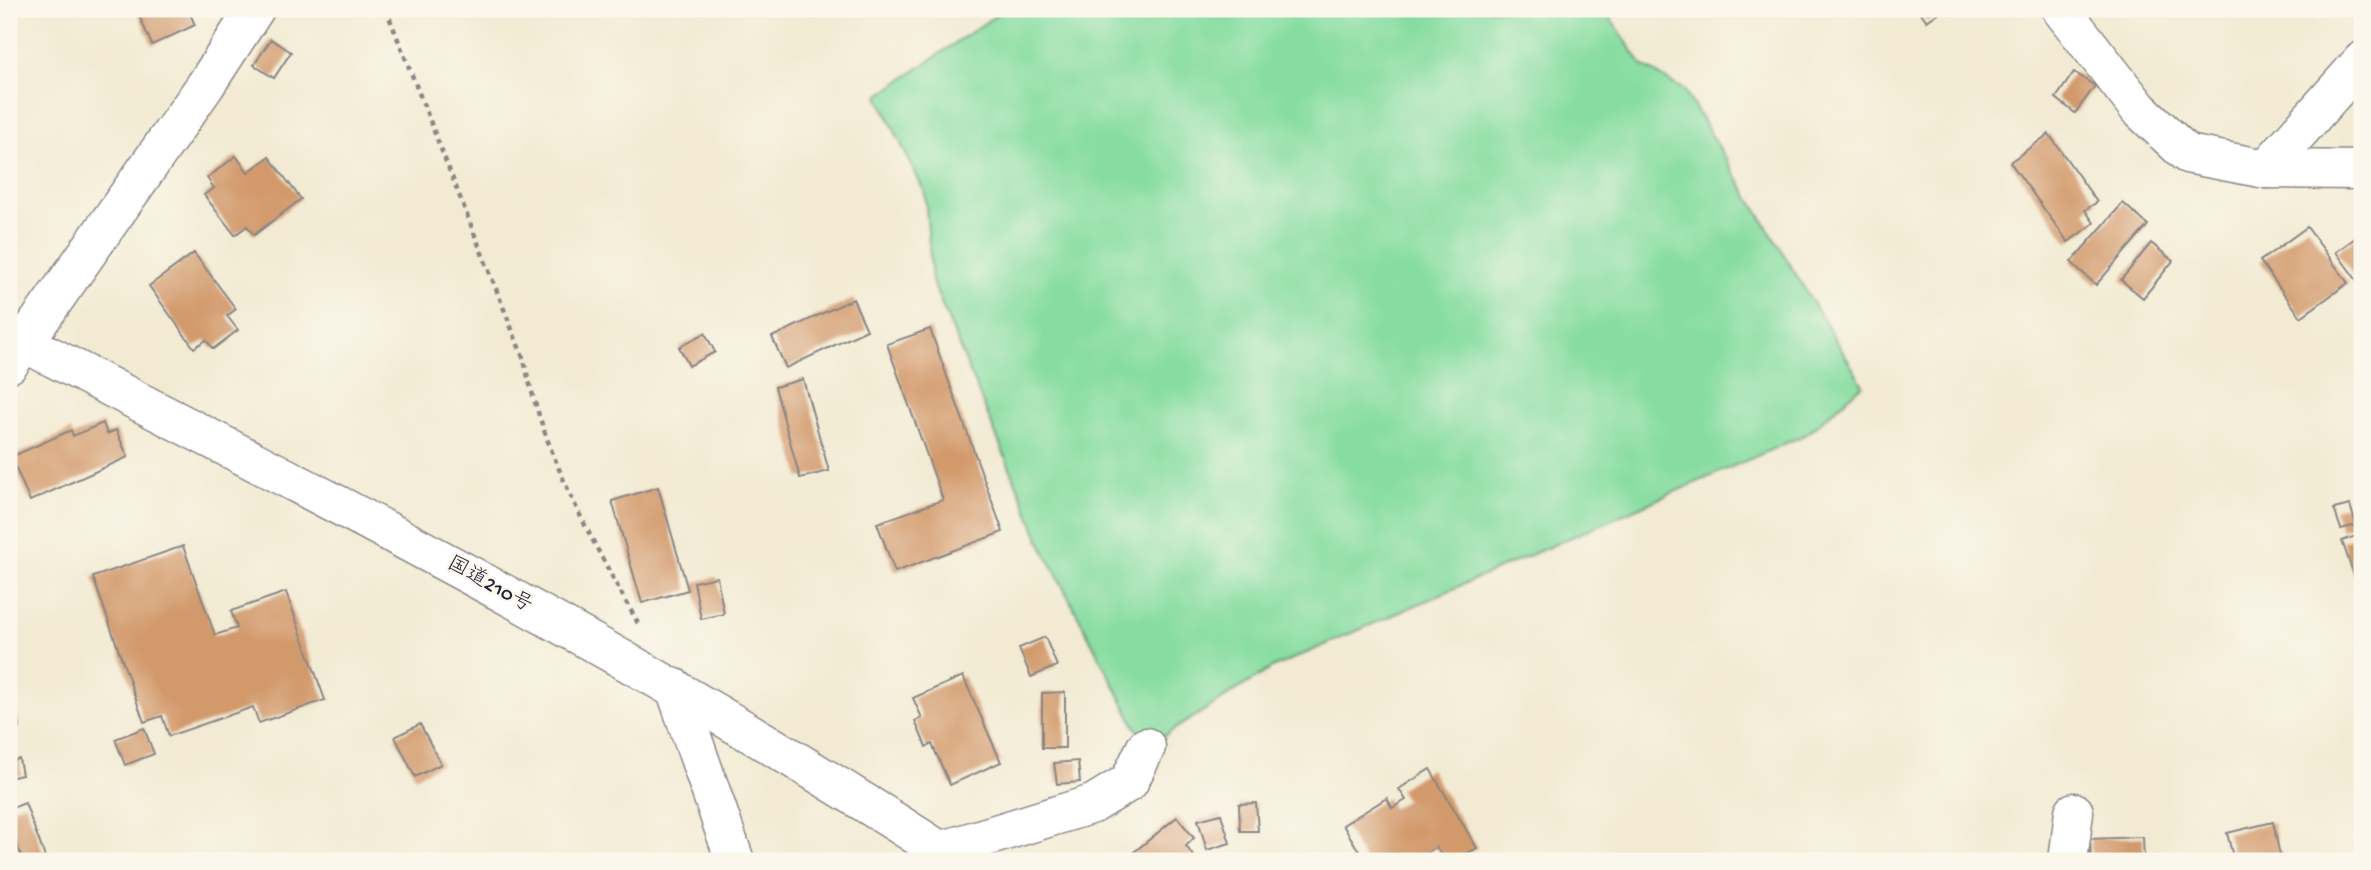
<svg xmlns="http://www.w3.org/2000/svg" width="2371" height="870" viewBox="0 0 2371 870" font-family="'Gochi Hand','Klee One',sans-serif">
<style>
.green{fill:#87dda1;stroke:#54806e;stroke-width:2}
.building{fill:#d2996a}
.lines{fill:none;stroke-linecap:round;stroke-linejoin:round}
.minor-casing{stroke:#8a8686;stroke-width:41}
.highway-casing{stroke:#8a8686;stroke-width:41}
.path{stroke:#8a8686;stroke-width:4.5;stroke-dasharray:5 5;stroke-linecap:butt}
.minor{stroke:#fff;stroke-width:38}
.highway{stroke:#fff;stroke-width:38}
.labels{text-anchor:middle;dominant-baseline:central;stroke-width:5;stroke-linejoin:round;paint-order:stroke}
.street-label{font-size:21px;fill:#22223b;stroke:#fbf7ec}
</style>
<rect width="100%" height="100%" fill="#fbf7ec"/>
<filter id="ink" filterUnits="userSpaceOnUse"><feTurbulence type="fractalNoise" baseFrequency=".0143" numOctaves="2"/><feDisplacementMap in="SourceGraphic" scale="14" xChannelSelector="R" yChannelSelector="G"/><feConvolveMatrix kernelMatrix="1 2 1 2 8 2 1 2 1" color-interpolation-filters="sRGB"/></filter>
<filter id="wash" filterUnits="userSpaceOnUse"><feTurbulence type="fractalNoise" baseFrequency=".00686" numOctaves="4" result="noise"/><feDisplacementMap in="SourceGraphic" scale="28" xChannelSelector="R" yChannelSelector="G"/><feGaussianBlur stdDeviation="1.57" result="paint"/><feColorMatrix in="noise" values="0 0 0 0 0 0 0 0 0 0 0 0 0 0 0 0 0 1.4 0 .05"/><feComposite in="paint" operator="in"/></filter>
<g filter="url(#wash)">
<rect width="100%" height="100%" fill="#f2ead2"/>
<polygon class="green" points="1005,9 1604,9 1642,65 1684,90 1863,385 1807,434 1272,668 1146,747 1044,550 932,281 925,193 878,96"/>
<g id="blocks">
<g class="building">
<polygon points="136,9 188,9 195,25 152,45"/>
<polygon points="1918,9 1944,9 1927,21"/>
<polygon points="271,39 291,52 274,78 254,65"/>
<polygon points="2074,72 2095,86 2075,113 2056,98"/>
<polygon points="2049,134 2097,202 2085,210 2094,223 2068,242 2010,162"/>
<polygon points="236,156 248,172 269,157 301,199 254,235 247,226 235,235 204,195 214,188 207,178"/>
<polygon points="2123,203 2148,225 2096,285 2071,262"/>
<polygon points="2307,227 2348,283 2301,317 2260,261"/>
<polygon points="2362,233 2362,278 2358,282 2336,252"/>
<polygon points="2151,243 2173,261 2143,298 2121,280"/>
<polygon points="194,253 236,309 227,316 238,330 213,349 206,340 194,348 149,286"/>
<polygon points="853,299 867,330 786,368 772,337"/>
<polygon points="930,329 1003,532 895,572 877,523 943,500 887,344"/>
<polygon points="705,333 715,352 689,366 679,347"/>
<polygon points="803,379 829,471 800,478 775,387"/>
<polygon points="103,423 107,434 116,430 128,457 30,501 11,457 71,430 73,436"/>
<polygon points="658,487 688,590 642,603 612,501"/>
<polygon points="2350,505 2356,525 2341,529 2334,509"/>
<polygon points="2361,534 2362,537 2362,598 2342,541"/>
<polygon points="183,546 215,635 237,628 231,611 286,592 325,700 259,723 253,707 169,736 162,716 144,722 93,577"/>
<polygon points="717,577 724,614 701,619 694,582"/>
<polygon points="1045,637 1057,666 1031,677 1019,648"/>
<polygon points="963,676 1001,762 950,785 932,744 926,747 915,721 922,718 913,698"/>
<polygon points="10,687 19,727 11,729 15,746 9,747"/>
<polygon points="1065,692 1065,748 1042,748 1042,693"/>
<polygon points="420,724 441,764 415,777 395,737"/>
<polygon points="144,728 154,754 125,765 115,739"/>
<polygon points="19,759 22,775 9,778 9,761"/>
<polygon points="1078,761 1080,782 1057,784 1054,763"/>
<polygon points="1430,769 1477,848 1454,861 1445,861 1436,847 1413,861 1402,861 1398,858 1392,861 1365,861 1343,825 1387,798 1392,808 1406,800 1399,789"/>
<polygon points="25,803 45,857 34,861 23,861 9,822 9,809"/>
<polygon points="1256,803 1258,831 1240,831 1239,804"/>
<polygon points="1221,814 1230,843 1207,850 1198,820"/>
<polygon points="1177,817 1194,838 1186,846 1197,861 1123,861"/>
<polygon points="2273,822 2281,861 2234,861 2227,833"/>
<polygon points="2143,837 2144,861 2091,861 2090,839"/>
</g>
</g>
</g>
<g filter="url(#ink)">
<use href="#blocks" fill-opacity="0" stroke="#8a8686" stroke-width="2"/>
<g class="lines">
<defs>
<g id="minor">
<polyline points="2061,9 2139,109 2187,154 2266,169 2362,170"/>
<polyline points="2266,169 2362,61"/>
<polyline points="9,364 205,86 255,9"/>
<polyline points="675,688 735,861"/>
<polyline points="940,851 1093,804 1129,782 1146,747"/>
<polyline points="2068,861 2074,812"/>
</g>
<path id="highway" d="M 9,335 C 330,500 653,663 956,861"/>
</defs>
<use href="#minor" class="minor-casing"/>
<use href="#highway" class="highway-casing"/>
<path class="path" d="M 386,9 L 524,360 C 546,460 590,537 639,625"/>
<use href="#minor" class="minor"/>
<use href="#highway" class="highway"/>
</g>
</g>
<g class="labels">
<g class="street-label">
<text transform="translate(489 586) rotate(29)">国道210号</text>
</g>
</g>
<rect width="2371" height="870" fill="none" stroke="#fbf7ec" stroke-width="35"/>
</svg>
